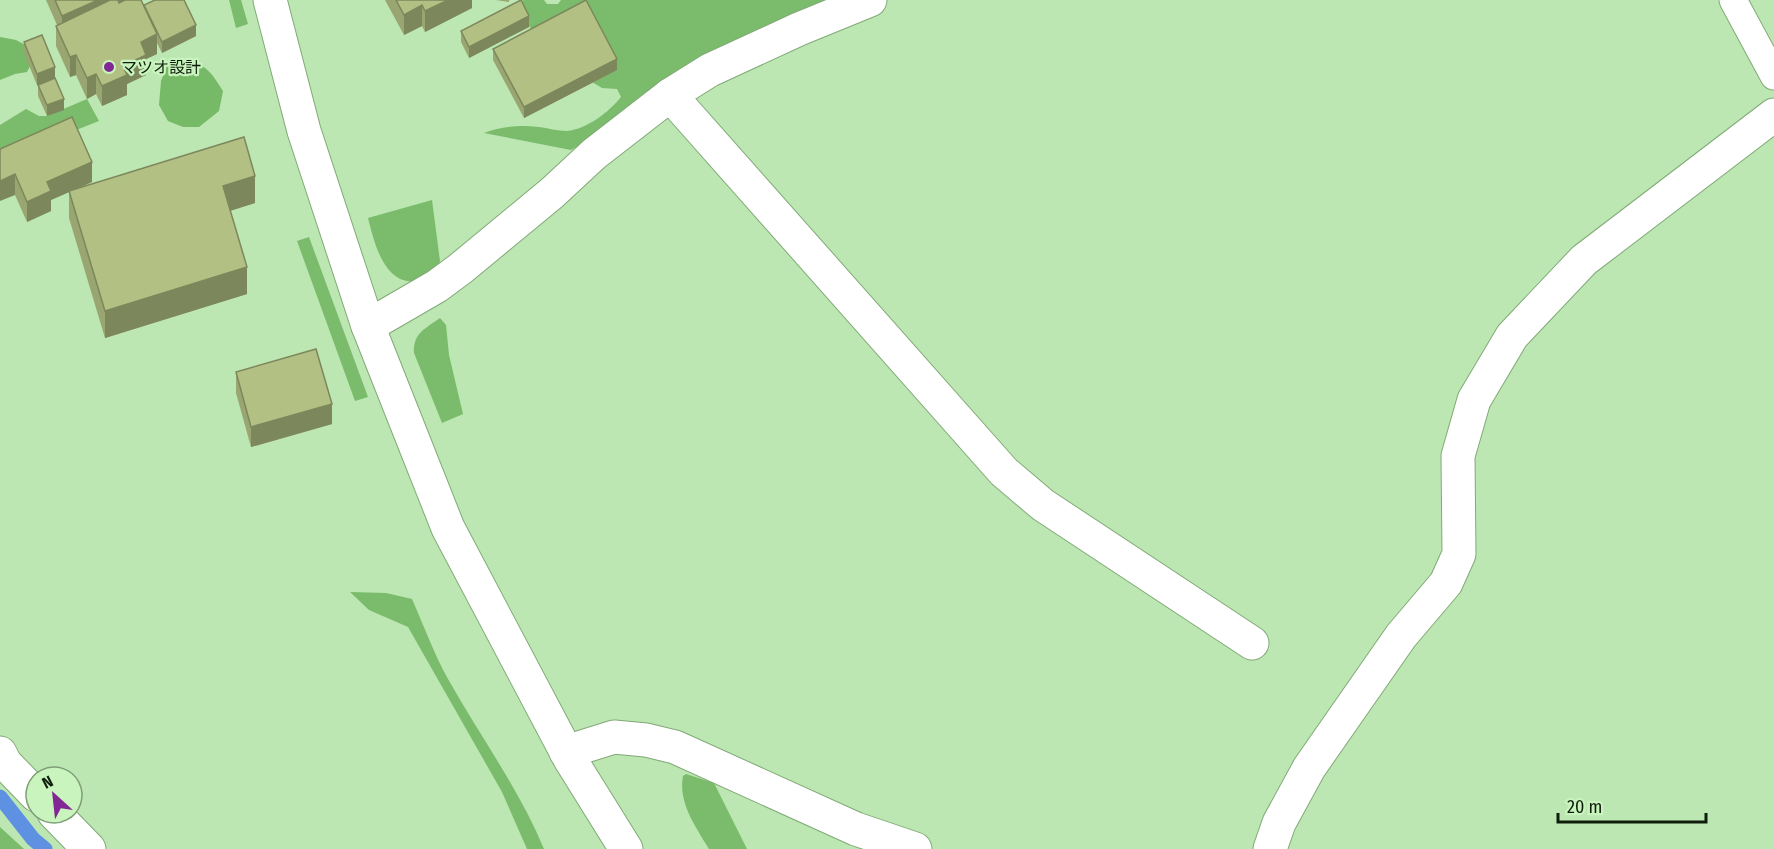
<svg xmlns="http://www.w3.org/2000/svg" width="1774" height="849" viewBox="0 0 1774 849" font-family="'Fira Sans Condensed','Noto Sans JP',sans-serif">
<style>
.green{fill:#7abc6b}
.forest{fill:#76b966}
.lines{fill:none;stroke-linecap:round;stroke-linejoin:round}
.stream{stroke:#5f91e2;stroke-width:15}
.service-casing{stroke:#81aa77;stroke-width:29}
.minor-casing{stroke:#81aa77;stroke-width:35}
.tertiary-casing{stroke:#81aa77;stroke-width:35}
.service{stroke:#fff;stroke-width:27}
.minor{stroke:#fff;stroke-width:33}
.tertiary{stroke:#fff;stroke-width:33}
.wall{fill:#99a671}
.shaded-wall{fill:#7d875c}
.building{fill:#b2c183;stroke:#7d875c;stroke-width:1.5}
.poi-dot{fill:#812895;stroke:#c9f4be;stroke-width:2}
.labels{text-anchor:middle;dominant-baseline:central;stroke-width:4.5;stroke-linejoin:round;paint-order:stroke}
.poi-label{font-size:16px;fill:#0f1e0b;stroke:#c9f4be;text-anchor:start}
</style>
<rect width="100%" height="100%" fill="#bce6b2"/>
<g class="green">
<polygon points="229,0 241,0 248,24 236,28"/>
<path d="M 523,0 L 544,0 L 547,4 L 558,4 L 561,0 L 831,0 L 633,103 L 585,142 L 571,150 L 484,133 C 501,126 520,125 539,127 C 548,128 557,131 567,131 C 587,129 609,112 621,97 L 617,89 L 602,88 L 592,82 C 567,62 524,36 520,3 Z"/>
<polygon points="87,99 99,121 0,160 0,125 26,109 39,116 47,116"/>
<path d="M 432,200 L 440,261 L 438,272 C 433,274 427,278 421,280 C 385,290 374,242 368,218 Z"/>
<polygon points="309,237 368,397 355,401 297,241"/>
<path d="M 440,318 L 446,325 L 449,355 L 463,414 L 442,423 L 414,353 C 413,333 425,329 440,318 Z"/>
<path d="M 350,592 L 386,593 L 412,599 C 424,626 434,654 448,679 C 480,736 519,789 544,849 L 527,849 L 502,792 L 408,627 L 369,610 Z"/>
<path d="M 686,774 L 714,783 L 747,849 L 709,849 C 696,827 678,803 683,776 Z"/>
<polygon points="0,827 24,849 0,849"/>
</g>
<g class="forest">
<polygon points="0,37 16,40 29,47 32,62 27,72 15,74 0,80"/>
<path d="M 190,62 C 208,65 214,77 223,91 L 219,111 L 199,127 L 183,127 L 168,121 L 159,105 L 161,81 L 167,66 Z"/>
</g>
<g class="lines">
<polyline class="stream" points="0,797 33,839 45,849"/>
<defs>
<polyline id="service" points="1733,0 1774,76"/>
<g id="minor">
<polyline points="670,95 1004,472 1043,505 1252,643"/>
<polyline points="368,326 437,286 460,269 552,193 594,154 670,95 710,70 799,29 870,0"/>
<polyline points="566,752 614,737 646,740 675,747 856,829 915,849"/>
<polyline points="0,753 5,763 36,795"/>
<polyline points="54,813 89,849"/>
<polyline points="1270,849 1279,823 1309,768 1401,636 1446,583 1459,554 1458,456 1474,400 1512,336 1584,260 1774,115"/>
</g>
<polyline id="tertiary" points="270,0 304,131 368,326 448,528 570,759 626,849"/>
</defs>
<use href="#service" class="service-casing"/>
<use href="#minor" class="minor-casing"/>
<use href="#tertiary" class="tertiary-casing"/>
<use href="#service" class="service"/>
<use href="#minor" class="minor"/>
<use href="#tertiary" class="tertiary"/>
</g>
<g class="wall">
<polygon points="46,0 124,0 144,5 196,36 162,53 157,43 157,54 146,59 146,75 127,84 127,95 102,106 96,94 87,99 76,75 70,77 56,46 56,26 57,25"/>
<polygon points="385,0 472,0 472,8 425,32 422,26 404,35"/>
<polygon points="496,0 509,0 509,2"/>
<polygon points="529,27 469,58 461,42 461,31"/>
<polygon points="24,42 55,78 37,85 24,53"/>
<polygon points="493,49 617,70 524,118 493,60"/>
<polygon points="38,85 64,110 47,116 38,96"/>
<polygon points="0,149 92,182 81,187 255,203 230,211 247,294 105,338 69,218 69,192 51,200 51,211 27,222 15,195"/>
<polygon points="236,372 332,424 251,447 236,393"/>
</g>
<g class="shaded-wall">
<polygon points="98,0 124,0 124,9 62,37 62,16"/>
<polygon points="448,0 472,0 472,8 425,32 425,11"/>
<polygon points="422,5 422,26 404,35 404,15"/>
<polygon points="529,16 529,27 469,58 469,47"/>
<polygon points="196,25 196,36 162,53 162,42"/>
<polygon points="157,34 157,54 146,59 146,75 127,84 127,95 102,106 102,86 123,66 141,42"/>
<polygon points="76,55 76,75 70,77 70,57"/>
<polygon points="617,59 617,70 524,118 524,107"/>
<polygon points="55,67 55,78 37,85 37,74"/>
<polygon points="96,74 96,94 87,99 87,78"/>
<polygon points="64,99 64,110 47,116 47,105"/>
<polygon points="92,162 92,182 51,200 51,211 27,222 27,202 47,182"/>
<polygon points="15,174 15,195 0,201 0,181"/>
<polygon points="255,176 255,203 223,213 223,186"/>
<polygon points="247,267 247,294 105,338 105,311"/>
<polygon points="332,404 332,424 251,447 251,427"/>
</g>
<g class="building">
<polygon points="55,0 98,0 62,16"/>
<polygon points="110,0 118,0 119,3 125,0 141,0 157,34 141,42 146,55 123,66 127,75 102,86 96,74 87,78 76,55 70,57 56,26"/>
<polygon points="155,0 184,0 196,25 162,42 144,5"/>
<polygon points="396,0 448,0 425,11 422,5 404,15"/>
<polygon points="521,0 529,16 469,47 461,31"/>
<polygon points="586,0 617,59 524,107 493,49"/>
<polygon points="42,35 55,67 37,74 24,42"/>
<polygon points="55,78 64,99 47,105 38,85"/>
<polygon points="72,117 92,162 47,182 51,191 27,202 15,174 0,181 0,149"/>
<polygon points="244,137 255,176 223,186 247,267 105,311 69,191"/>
<polygon points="316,349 332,404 251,427 236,372"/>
</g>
<circle class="poi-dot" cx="109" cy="67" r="6"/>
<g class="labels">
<g class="poi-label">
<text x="121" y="67">マツオ設計</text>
</g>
</g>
<g transform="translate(54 795) rotate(333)"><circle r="28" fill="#c9f4be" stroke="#7f9e76" stroke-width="1.5"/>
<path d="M0-4.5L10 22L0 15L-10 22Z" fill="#812895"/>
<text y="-9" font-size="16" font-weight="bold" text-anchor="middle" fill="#0f1e0b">N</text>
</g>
<path d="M1558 813v9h148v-9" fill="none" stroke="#0f1e0b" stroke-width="3"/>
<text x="1567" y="813" font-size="18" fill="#0f1e0b" stroke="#c9f4be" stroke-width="4.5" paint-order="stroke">20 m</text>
</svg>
